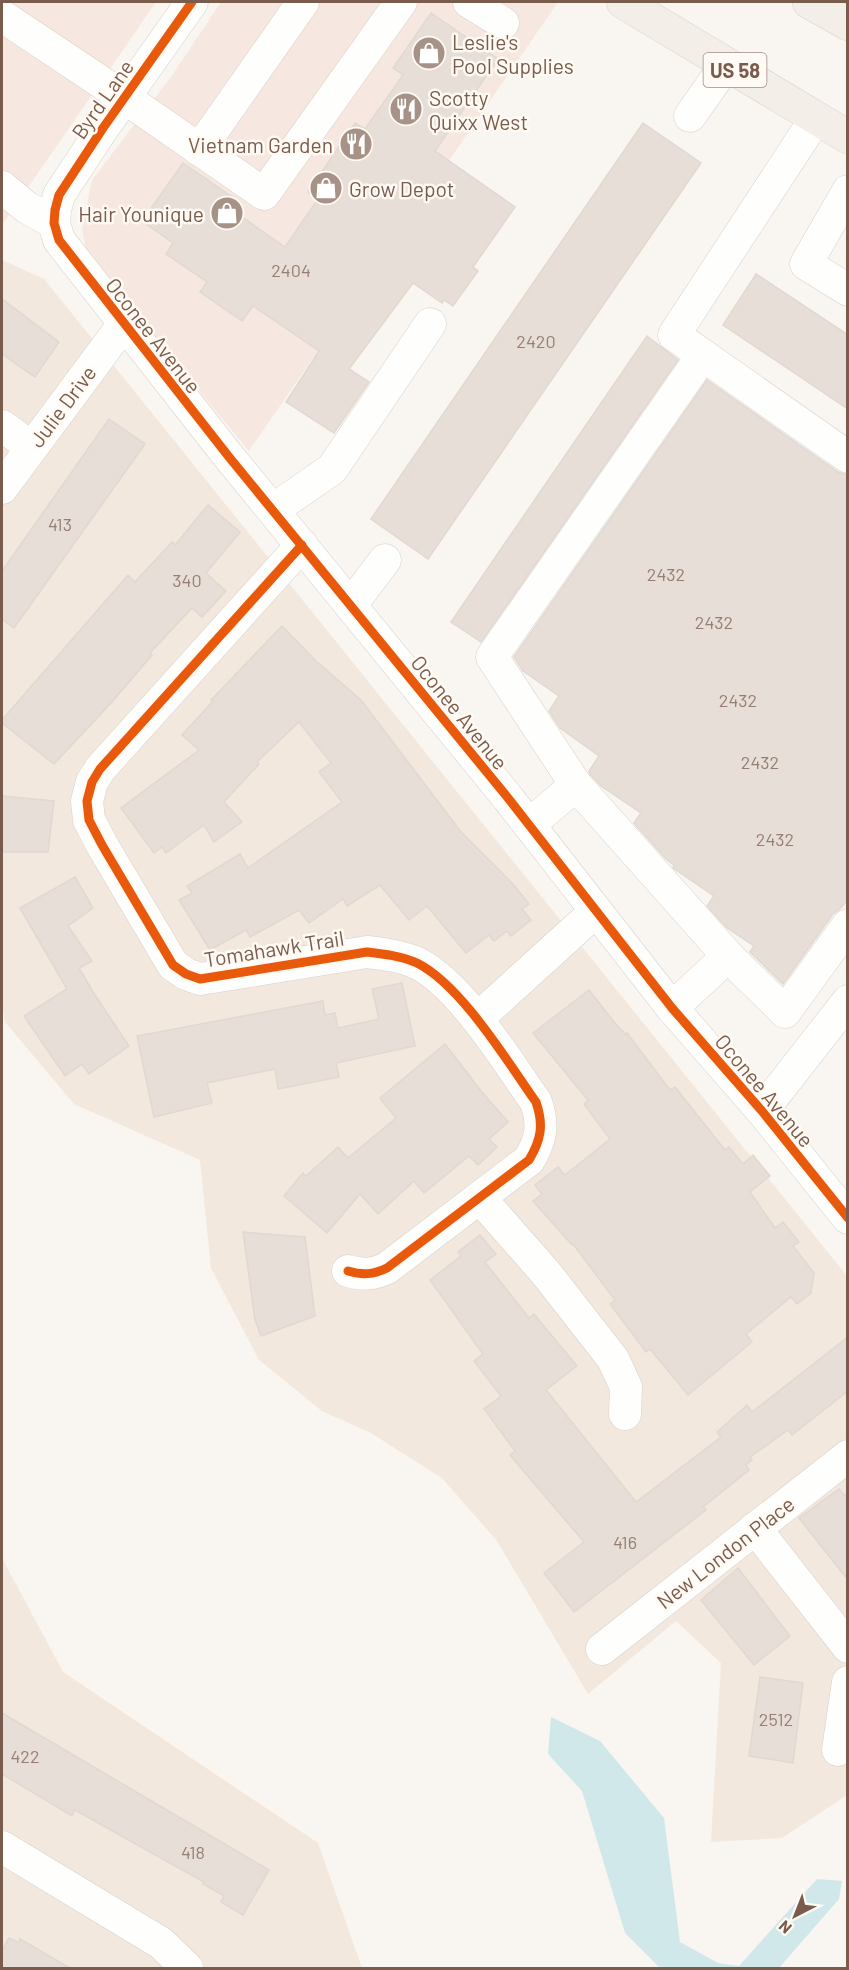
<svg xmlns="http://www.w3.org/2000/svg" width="849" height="1970" viewBox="0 0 849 1970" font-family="Barlow,sans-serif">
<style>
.residential{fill:#f2e8de}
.commercial{fill:#f6e8e1}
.water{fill:#d0e8ea}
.building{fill:#e6ded7;stroke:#e2d8d2;stroke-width:1.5}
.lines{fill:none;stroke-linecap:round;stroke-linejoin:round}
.minor-casing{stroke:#d7d1cb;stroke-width:33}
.major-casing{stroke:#dad1cc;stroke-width:34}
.minor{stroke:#fefefd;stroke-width:32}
.major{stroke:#f3eee8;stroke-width:33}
.cycleway-casing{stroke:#fffaf3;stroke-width:13}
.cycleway{stroke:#e8590c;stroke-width:9}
.labels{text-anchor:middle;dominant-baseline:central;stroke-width:5;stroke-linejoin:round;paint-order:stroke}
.number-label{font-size:18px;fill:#977e72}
.shield{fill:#fffaf3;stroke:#a28b7f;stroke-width:1.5}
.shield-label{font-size:20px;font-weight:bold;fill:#7a5c4d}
.poi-label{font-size:21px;fill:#7a5c4d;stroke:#fffaf3;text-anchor:start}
.street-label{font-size:21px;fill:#7a5c4d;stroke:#fffaf3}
</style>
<rect width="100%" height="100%" fill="#f9f5f0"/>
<g class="residential">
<polygon points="2,260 44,279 847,1276 847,1795 782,1838 711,1842 721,1663 676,1621 588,1694 497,1541 442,1478 371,1433 322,1411 259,1360 211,1268 200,1160 74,1104 5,1022 2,1006"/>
<polygon points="2,1558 63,1672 318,1843 362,1968 2,1968"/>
</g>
<g class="commercial">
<polygon points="2,2 156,2 2,225"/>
<polygon points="221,2 558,2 249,451 87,256 82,229 92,180 173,74"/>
</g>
<polygon class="water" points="551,1717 600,1741 664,1818 680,1942 718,1963 739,1966 817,1879 842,1881 839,1899 779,1968 660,1968 625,1933 582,1791 548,1754"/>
<g class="building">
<polygon points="431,13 498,59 435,151 515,207 473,267 478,271 453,306 444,300 442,303 413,283 349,369 369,382 334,433 286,402 319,351 253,306 242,321 200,292 207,282 166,254 173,243 142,221 183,163 238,201 232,210 285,247 318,199 308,192 355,123 365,129 403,75 393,68"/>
<polygon points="643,123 701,163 428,559 371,519"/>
<polygon points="756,274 848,335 848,409 723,325"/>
<polygon points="2,299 59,342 35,377 2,354"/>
<polygon points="647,336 678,360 481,642 451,622"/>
<polygon points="707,380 838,472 848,475 848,899 840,909 833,914 783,984 750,952 754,946 727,928 707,906 714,896 673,868 674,865 666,859 634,823 641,813 601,786 590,774 589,771 599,756 560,728 549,711 559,696 523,671 514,657"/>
<polygon points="109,419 145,444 14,628 2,619 2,571"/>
<polygon points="208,505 240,532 206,573 226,591 202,617 192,608 150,653 152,655 112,702 54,764 2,723 2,720 128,575 135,582 172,542 175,545"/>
<polygon points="282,626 316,661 361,700 461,832 513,884 529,904 522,909 531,920 511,936 507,931 494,941 489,935 466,953 427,906 409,920 380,885 347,906 343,899 309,923 299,910 250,937 246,930 210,950 179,900 192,893 187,886 240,854 248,868 342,802 319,772 331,763 299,722 257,762 259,764 224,802 242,822 214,842 204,825 166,853 162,847 154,853 121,808 199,750 182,735 213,701 211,700"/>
<polygon points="2,796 54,801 48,852 2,852"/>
<polygon points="75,877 93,908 68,926 92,961 79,968 93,992 129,1046 89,1074 82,1064 65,1076 24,1016 67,989 20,908"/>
<polygon points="402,983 415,1046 336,1063 339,1077 278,1089 275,1069 207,1083 212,1103 154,1117 137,1036 323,1001 325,1015 335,1013 338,1028 379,1019 372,989"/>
<polygon points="589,990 615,1023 626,1035 627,1033 670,1090 675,1087 725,1150 729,1147 743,1164 753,1155 770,1176 750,1192 775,1228 783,1222 799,1242 793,1246 814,1273 811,1293 797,1304 791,1297 746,1334 752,1342 688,1395 650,1349 646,1352 610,1304 615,1300 573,1244 572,1245 533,1201 542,1194 535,1185 558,1167 565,1175 610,1139 584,1104 588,1100 533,1033"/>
<polygon points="445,1044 481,1091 508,1122 489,1139 497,1147 478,1165 469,1156 424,1193 414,1181 378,1214 360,1194 327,1233 284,1196 303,1173 306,1176 338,1147 348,1158 396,1118 380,1098"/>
<polygon points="243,1232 305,1237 315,1316 261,1336 255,1320"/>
<polygon points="480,1235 496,1254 485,1262 529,1318 534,1314 577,1366 546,1390 636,1502 721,1437 717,1432 747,1405 752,1412 848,1337 848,1391 792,1435 788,1430 750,1457 752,1460 746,1465 749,1470 703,1507 706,1510 574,1612 544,1573 584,1542 510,1455 515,1451 484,1409 501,1396 474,1361 483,1354 430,1280 461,1256 458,1252"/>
<polygon points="839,1489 848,1499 848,1580 799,1518"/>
<polygon points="738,1568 790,1636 754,1665 701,1600"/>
<polygon points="760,1677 803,1683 793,1763 749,1756"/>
<polygon points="2,1713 269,1870 243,1915 221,1902 224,1896 203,1884 204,1882 75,1810 72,1816 2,1774"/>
<polygon points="9,1938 19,1943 20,1939 70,1968 2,1968 2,1950"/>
</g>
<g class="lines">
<defs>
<g id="minor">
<polyline points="192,2 103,128 59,195 55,210 54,223 59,240 229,457 508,798 672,1008 762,1111 848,1218"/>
<polyline points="469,2 503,23"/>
<polyline points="2,16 125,98 264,194 401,2"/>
<polyline points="690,116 726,65"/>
<polyline points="816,118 674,335 848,457"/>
<polyline points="199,150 303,2"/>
<polyline points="2,187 26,207 54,223"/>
<polyline points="848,191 806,264 848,290"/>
<polyline points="2,426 31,447"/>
<polyline points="2,488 123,325"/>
<polyline points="273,510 332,469 430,324"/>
<path d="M 302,545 L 100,769 L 92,782 L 87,801 L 89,820 L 102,845 L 173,965 L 186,974 L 200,979 L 367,952 C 384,954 401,956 417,963 C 461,985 507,1061 536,1102 C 544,1125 541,1140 529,1160 L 387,1268 C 373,1275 362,1275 348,1271"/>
<polyline points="351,605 385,560"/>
<polyline points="576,785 492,657 703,355"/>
<polyline points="529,825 576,785 728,956"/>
<polyline points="672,1008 728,956 785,1012 848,925"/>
<polyline points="477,1019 596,911"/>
<polyline points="762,1111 848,1001"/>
<polyline points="480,1198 545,1272 613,1359 626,1387 625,1414"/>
<polyline points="755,1528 848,1647"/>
<polyline points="602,1649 848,1456"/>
<polyline points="838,1750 848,1682"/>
<polyline points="2,1847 161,1943 187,1968"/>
</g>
<g id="major">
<polyline points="623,2 848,137"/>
<polyline points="809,2 848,24"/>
</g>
</defs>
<use href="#minor" class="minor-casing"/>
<use href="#major" class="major-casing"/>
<use href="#minor" class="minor"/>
<use href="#major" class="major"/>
<defs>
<g id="cycleway">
<polyline points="192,2 103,128 59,195 55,210 54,223 59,240 229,457 508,798 672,1008 762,1111 848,1218"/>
<path d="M 302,545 L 100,769 L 92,782 L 87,801 L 89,820 L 102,845 L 173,965 L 186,974 L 200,979 L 367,952 C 384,954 401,956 417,963 C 461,985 507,1061 536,1102 C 544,1125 541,1140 529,1160 L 387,1268 C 373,1275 362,1275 348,1271"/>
</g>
</defs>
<use href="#cycleway" class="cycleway-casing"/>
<use href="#cycleway" class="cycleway"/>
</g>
<defs>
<symbol id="shop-disc" viewBox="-11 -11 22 22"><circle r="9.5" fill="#a69286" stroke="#fffaf3"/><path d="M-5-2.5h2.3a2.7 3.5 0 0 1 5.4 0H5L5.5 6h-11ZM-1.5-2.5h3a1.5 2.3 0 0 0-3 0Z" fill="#fff"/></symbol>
<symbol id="restaurant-disc" viewBox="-11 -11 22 22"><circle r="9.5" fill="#a69286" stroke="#fffaf3"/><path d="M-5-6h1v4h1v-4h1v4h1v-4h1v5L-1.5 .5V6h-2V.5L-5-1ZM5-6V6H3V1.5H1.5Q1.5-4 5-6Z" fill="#fff"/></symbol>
</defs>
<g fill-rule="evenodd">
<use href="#shop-disc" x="410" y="34" width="38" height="38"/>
<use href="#restaurant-disc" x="387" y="90" width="38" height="38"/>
<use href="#restaurant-disc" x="337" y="125" width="38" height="38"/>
<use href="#shop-disc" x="307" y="169" width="38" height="38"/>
<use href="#shop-disc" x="208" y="194" width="38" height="38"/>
</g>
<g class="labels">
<g class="number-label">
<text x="291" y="270">2404</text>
<text x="536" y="341">2420</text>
<text x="60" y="524">413</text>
<text x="666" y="574">2432</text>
<text x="187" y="580">340</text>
<text x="714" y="622">2432</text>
<text x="738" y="700">2432</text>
<text x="760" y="762">2432</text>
<text x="775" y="839">2432</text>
<text x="625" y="1542">416</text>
<text x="776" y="1719">2512</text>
<text x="25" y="1756">422</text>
<text x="193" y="1852">418</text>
</g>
<rect class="shield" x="703.5" y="53" width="63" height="34" rx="4.5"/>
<g class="shield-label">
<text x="735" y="70">US 58</text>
</g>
<g class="poi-label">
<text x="452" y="41">Leslie's<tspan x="452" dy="24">Pool Supplies</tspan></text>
<text x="429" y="97">Scotty<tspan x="429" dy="24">Quixx West</tspan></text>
<text x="333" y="144" text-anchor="end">Vietnam Garden</text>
<text x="349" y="188">Grow Depot</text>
<text x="204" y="213" text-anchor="end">Hair Younique</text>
</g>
<g class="street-label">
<text transform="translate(102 99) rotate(-55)">Byrd Lane</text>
<text transform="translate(154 335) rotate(52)">Oconee Avenue</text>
<text transform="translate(62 406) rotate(-53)">Julie Drive</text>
<text transform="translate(460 712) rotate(51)">Oconee Avenue</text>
<text transform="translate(274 948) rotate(-9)">Tomahawk Trail</text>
<text transform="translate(765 1090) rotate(50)">Oconee Avenue</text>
<text transform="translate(725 1552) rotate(-38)">New London Place</text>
</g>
</g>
<rect width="849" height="1970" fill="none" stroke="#7a5c4d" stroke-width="6"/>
<g transform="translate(795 1916) rotate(222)" stroke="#fffaf3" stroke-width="4.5" paint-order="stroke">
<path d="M0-4.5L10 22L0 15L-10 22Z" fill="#7a5c4d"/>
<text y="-9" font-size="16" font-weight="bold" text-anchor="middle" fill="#7a5c4d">N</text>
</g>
</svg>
